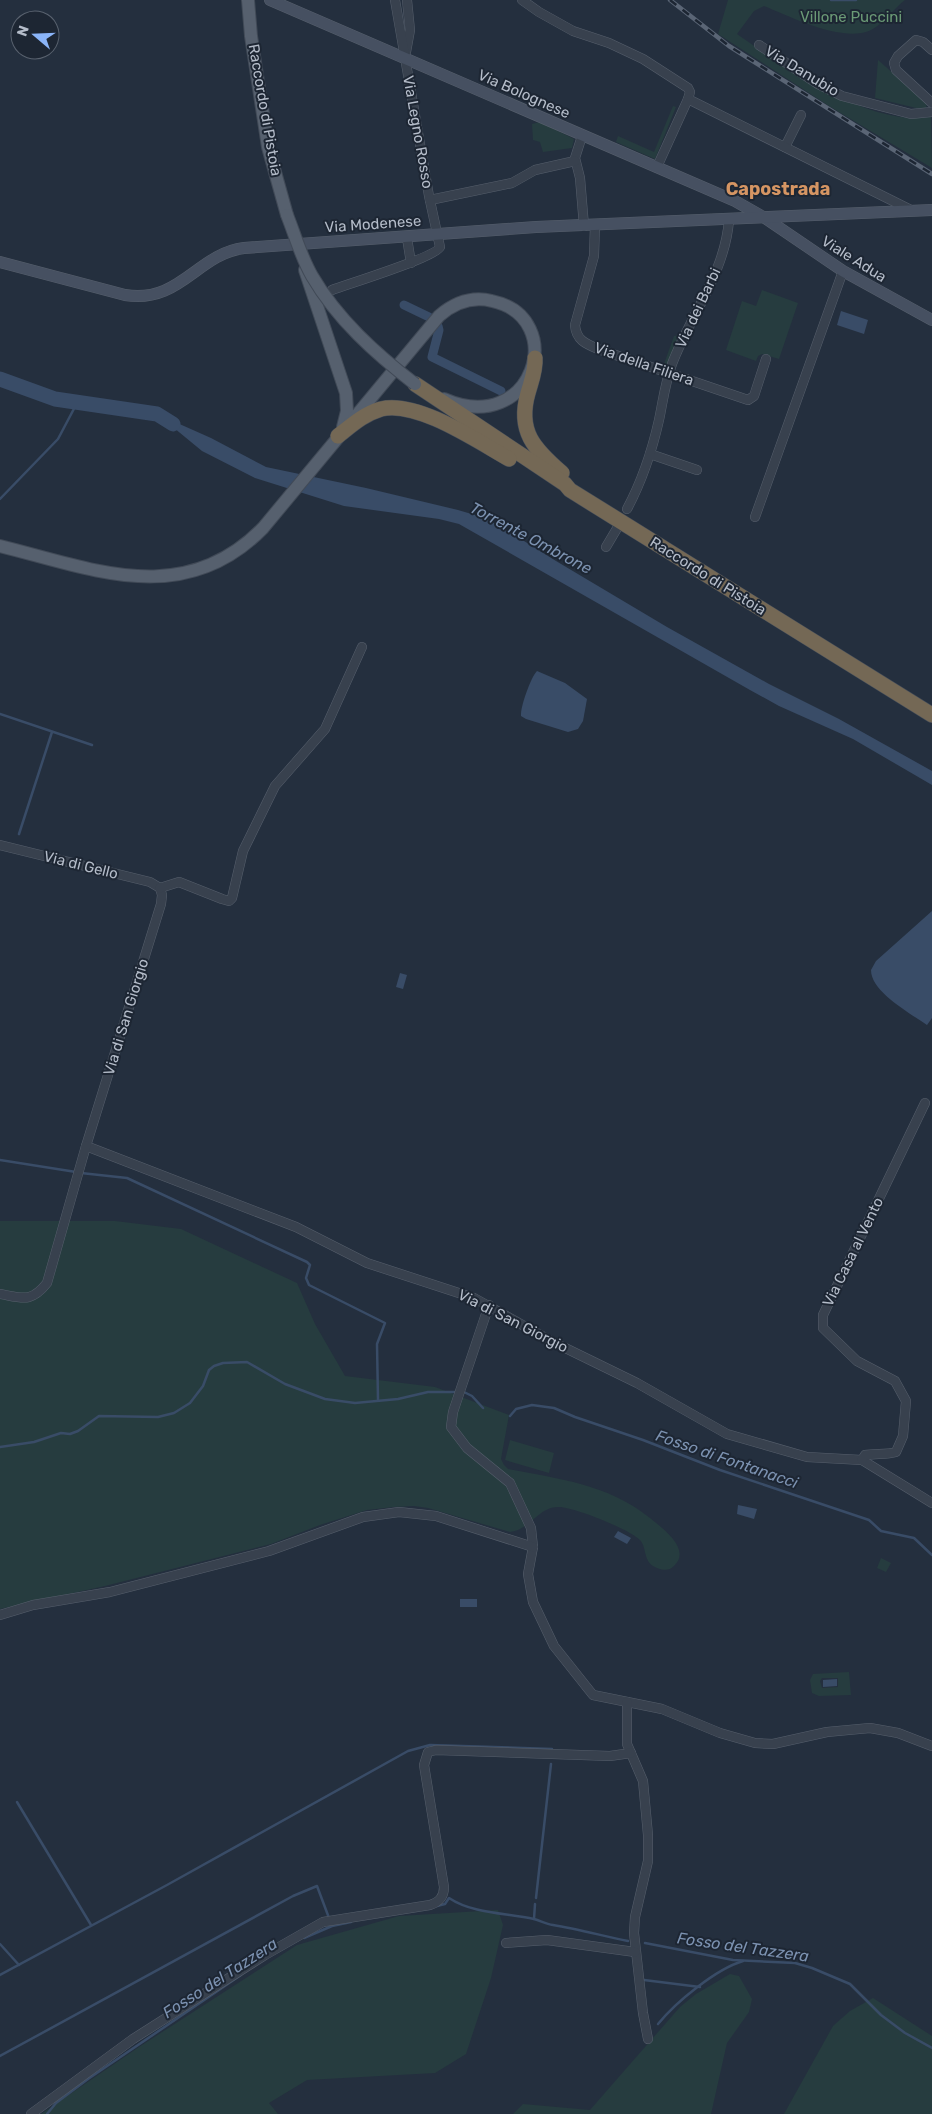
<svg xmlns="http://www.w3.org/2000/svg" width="932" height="2114" viewBox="0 0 932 2114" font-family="Rubik,sans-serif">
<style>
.green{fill:#263c3f;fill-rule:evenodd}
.water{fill:#394c67}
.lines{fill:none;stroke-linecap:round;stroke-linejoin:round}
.stream{stroke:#394c67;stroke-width:2.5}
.canal{stroke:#394c67;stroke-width:9}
.river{stroke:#394c67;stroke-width:15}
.street-casing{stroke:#565f6c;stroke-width:10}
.secondary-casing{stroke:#565f6c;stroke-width:12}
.primary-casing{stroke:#414a57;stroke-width:14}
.highway-casing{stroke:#434c59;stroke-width:16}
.street{stroke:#38414e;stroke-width:9}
.secondary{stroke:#465061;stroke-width:11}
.primary{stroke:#56606e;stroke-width:12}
.highway{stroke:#746855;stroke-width:15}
.rail-casing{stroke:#5a6575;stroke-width:4.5}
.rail{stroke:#1d2633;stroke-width:2.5;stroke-dasharray:8;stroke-linecap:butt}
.primary-bridge-casing{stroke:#414a57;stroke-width:14;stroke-linecap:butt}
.primary-bridge{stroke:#56606e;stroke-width:12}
.labels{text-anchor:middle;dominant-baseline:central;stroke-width:4;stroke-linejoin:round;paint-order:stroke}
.park-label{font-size:15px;fill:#6b9a76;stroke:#1d2633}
.street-label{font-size:15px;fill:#b4bcc9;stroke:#1d2633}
.water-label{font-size:16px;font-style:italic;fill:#7c92b1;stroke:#1d2633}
.quarter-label{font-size:18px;font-weight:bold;fill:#d59563;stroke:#1d2633}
</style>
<rect width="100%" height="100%" fill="#242f3e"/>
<g class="green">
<path d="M 728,0 L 905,0 C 893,9 881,28 866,32 C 837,40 791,17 764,6 L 754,11 L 737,34 C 788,69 867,126 931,117 L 932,168 L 829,106 L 718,34 Z"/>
<polygon points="878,60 927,103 926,108 916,108 875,98"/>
<polygon points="673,106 676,107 655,159 616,142 618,136 654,152"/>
<polygon points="540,122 574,139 572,148 543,152 540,142 533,140 532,124"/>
<polygon points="762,290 798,303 779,359 762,354 758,356 756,361 726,350 742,301 756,306"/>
<polygon points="680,335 668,365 664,364 674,336"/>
<path d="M 0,1221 L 115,1221 L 181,1229 L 297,1283 L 315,1324 L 345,1376 L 435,1387 L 509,1415 L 501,1459 L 504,1465 L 508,1469 C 559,1479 608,1484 650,1518 C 662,1528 692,1549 674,1566 C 668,1572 660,1570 653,1566 C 643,1559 647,1548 640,1540 C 631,1530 574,1507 559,1507 C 539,1506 530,1530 510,1532 L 428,1508 L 414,1506 L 394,1507 L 367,1510 L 320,1525 L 271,1544 L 105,1586 L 0,1609 Z"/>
<polygon points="510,1440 554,1453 549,1473 505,1460"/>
<polygon points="881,1558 891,1563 886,1572 877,1568"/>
<path d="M 849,1672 L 851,1695 L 819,1696 L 812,1693 L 810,1680 L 813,1674 ZM 822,1678 L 838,1678 L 838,1687 L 822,1688 L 820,1681 Z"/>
<polygon points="498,1910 503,1925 491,1978 466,2054 435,2073 307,2080 269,2103 278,2114 41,2114 139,2047 297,1945 399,1916"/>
<polygon points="730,1974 739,1976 752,1999 749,2012 727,2043 711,2114 513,2114 523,2104 590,2110 680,2007 696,1994"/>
<polygon points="873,1998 932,2036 932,2114 784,2114 833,2026 850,2011"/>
</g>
<g class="water">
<polygon points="841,311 868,320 864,334 837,325"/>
<polygon points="157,414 211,438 266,467 366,488 458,510 485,518 503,528 556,561 667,627 769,684 839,719 932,771 932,785 853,739 779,706 750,690 459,524 439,519 344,506 255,478 202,451"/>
<path d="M 537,671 L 565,683 L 587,699 L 583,721 L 578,729 L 568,732 L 526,719 L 521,716 C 520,707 531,677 537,671 Z"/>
<path d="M 932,911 L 932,1018 L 927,1025 C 910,1013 871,992 871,970 L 876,961 Z"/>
<polygon points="400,973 407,975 403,989 396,987"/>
<polygon points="738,1505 757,1509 754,1519 737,1514"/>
<polygon points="618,1531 631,1538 627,1544 614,1537"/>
<rect x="460" y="1599" width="17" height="8"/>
<polygon points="837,1679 837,1686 823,1687 823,1680"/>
</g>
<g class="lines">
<g class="stream">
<polyline points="831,0 856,0"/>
<polyline points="0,499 58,439 77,403"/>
<polyline points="0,714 92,745"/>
<polyline points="19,834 52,732"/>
<polyline points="0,1160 76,1172"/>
<polyline points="81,1173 127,1178 307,1262 310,1265 306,1278 309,1285 385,1323 377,1344 378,1400"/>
<polyline points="510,1416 516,1409 532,1405 554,1408 575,1417 643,1440 720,1470 869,1520 881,1531 914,1538 932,1555"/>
<polyline points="0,1447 34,1442 61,1433 70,1434 78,1431 99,1416 158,1417 174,1413 190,1403 203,1386 209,1370 214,1366 223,1363 247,1362 285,1384 325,1399 355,1403 398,1399 428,1392 464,1392 472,1396 483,1408"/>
<polyline points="17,1802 91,1925"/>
<polyline points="536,1898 551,1764"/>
<path d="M 437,1906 L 445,1904 L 449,1898 C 473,1914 507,1913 534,1919 C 541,1921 546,1924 553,1925 C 578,1929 603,1936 628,1941"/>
<polyline points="534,1919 535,1904"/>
<polyline points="304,1938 332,1926 351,1922"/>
<polyline points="645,1943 733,1960 795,1963 812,1968 850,1984 881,2015 905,2033 932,2048"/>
<polyline points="0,1944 19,1965"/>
<polyline points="0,1975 167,1885 408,1751 430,1745 552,1749"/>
<polyline points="644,1980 700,1987"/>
<path d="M 658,2024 C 676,2002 716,1969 743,1961"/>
<polyline points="0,2056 293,1896 317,1886 329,1918"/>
<polyline points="47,2114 56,2103 88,2079 241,1975"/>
</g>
<g class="canal">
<polyline points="404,305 429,317"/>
<polyline points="438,326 439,330 432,357 501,391"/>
</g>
<polyline class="river" points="0,379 55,399 157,414 173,424"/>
<defs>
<g id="street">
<polyline points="522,0 539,12 573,31 609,43 643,59 688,88 690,92 688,99"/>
<polyline points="759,45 818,84 842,96 911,114 932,112"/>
<polyline points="932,50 923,42 916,40 898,56 894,63 896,70 932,103"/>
<polyline points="406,52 410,30 407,0"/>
<polyline points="582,136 575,158 580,178 584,226"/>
<polyline points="785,147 801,115"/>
<polyline points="657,167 688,99 913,211"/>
<polyline points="430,200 512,183 535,170 575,161"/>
<path d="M 595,225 L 594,256 L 575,325 C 576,340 586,344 598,349 L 748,400 L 754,396 L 766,359"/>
<polyline points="407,238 411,263"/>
<path d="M 332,290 C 348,284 436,257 440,247 L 429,196 L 395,0"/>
<polyline points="650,454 697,470"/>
<path d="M 627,509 C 642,481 652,451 659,420 C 663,401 665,383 672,364 C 690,316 725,273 729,220"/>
<polyline points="755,517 843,271"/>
<polyline points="606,547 619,525"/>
<polyline points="0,845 150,882 160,888"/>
<polyline points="160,888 162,895 161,904 86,1146 296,1227 367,1263 474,1298 553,1342 637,1383 727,1434 807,1457 862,1460 932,1503"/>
<polyline points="160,888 179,882 222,899 229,901 232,898 243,851 275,786 325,729 362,647"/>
<path d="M 0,1294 C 23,1298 31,1303 47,1283 L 86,1146"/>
<polyline points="489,1305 453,1412 451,1427 467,1448 510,1483 531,1528 533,1547 528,1574 533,1602 554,1646 593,1695 662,1709 720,1733 755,1743 773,1744 827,1732 870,1728 898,1733 932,1746"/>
<path d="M 862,1460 L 865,1455 C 876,1453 886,1455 896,1452 L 903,1436 L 906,1401 L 895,1381 L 857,1361 L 823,1328 L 823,1315 L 925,1103"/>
<polyline points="0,1615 33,1605 110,1592 269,1551 363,1517 399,1512 436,1516 533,1547"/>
<polyline points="627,1702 627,1744 643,1781 648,1835 648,1861 635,1917 634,1933 643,2013 648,2039"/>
<polyline points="506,1943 547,1940 635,1952"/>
<path d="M 31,2114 L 133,2039 L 265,1955 L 323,1922 L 430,1905 C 439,1902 444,1897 444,1887 L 424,1765 L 428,1752 L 436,1750 L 610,1756 L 631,1753"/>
</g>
<g id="secondary">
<polyline points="270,0 735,201 765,218 843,271 932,320"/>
<path d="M 0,262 L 125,295 C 180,304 197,254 244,248 L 536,227 L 932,210"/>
</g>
<g id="primary">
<polyline points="248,0 251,36 268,147 287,215"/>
<polyline points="305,270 346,393 347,411 343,427"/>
<path d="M 0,546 C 93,569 184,609 263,528 L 439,316 C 454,303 472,296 492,301 C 570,318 533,438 444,399"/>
</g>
<g id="highway">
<path d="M 535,358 C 536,370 531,382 528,393 C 517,431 534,449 562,473"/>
<polyline points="415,384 565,484 570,490 932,715"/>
<path d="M 338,436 C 352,425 364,414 381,409 C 417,400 477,441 509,459"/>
</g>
</defs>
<use href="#street" class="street-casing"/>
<use href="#secondary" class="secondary-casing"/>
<use href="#primary" class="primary-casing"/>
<use href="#highway" class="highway-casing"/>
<use href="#street" class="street"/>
<use href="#secondary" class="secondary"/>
<use href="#primary" class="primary"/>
<use href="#highway" class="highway"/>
<defs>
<polyline id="rail" points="670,0 729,46 932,174"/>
</defs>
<use href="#rail" class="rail-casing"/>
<use href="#rail" class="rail"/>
<defs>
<path id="primary-bridge" d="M 287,215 C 295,235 301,257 312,276 C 337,319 376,354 415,384"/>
</defs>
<use href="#primary-bridge" class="primary-bridge-casing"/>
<use href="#primary-bridge" class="primary-bridge"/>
</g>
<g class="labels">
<g class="park-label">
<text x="851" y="17">Villone Puccini</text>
</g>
<g class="street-label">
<text transform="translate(802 71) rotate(31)">Via Danubio</text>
<text transform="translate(524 94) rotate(24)">Via Bolognese</text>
<text transform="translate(265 110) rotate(80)">Raccordo di Pistoia</text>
<text transform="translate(418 132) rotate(80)">Via Legno Rosso</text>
<text transform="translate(373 224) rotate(-4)">Via Modenese</text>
<text transform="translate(854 259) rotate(32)">Viale Adua</text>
<text transform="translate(698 308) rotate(-65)">Via dei Barbi</text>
<text transform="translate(644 364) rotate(19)">Via della Filiera</text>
<text transform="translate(708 576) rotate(32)">Raccordo di Pistoia</text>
<text transform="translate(81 865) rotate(14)">Via di Gello</text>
<text transform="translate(126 1017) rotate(-73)">Via di San Giorgio</text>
<text transform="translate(853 1252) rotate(-64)">Via Casa al Vento</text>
<text transform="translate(513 1321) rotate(27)">Via di San Giorgio</text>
</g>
<g class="water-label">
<text transform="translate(531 538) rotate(28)">Torrente Ombrone</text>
<text transform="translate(727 1459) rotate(19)">Fosso di Fontanacci</text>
<text transform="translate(743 1947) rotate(8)">Fosso del Tazzera</text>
<text transform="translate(220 1978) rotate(-33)">Fosso del Tazzera</text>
</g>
<g class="quarter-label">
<text x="778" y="189">Capostrada</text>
</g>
</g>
<g transform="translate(35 35) rotate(289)"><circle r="24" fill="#1d2633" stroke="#59626f"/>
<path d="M0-4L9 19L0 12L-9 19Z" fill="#8ab4f8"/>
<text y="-8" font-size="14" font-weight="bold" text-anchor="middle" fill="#b4bcc9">N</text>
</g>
</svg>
